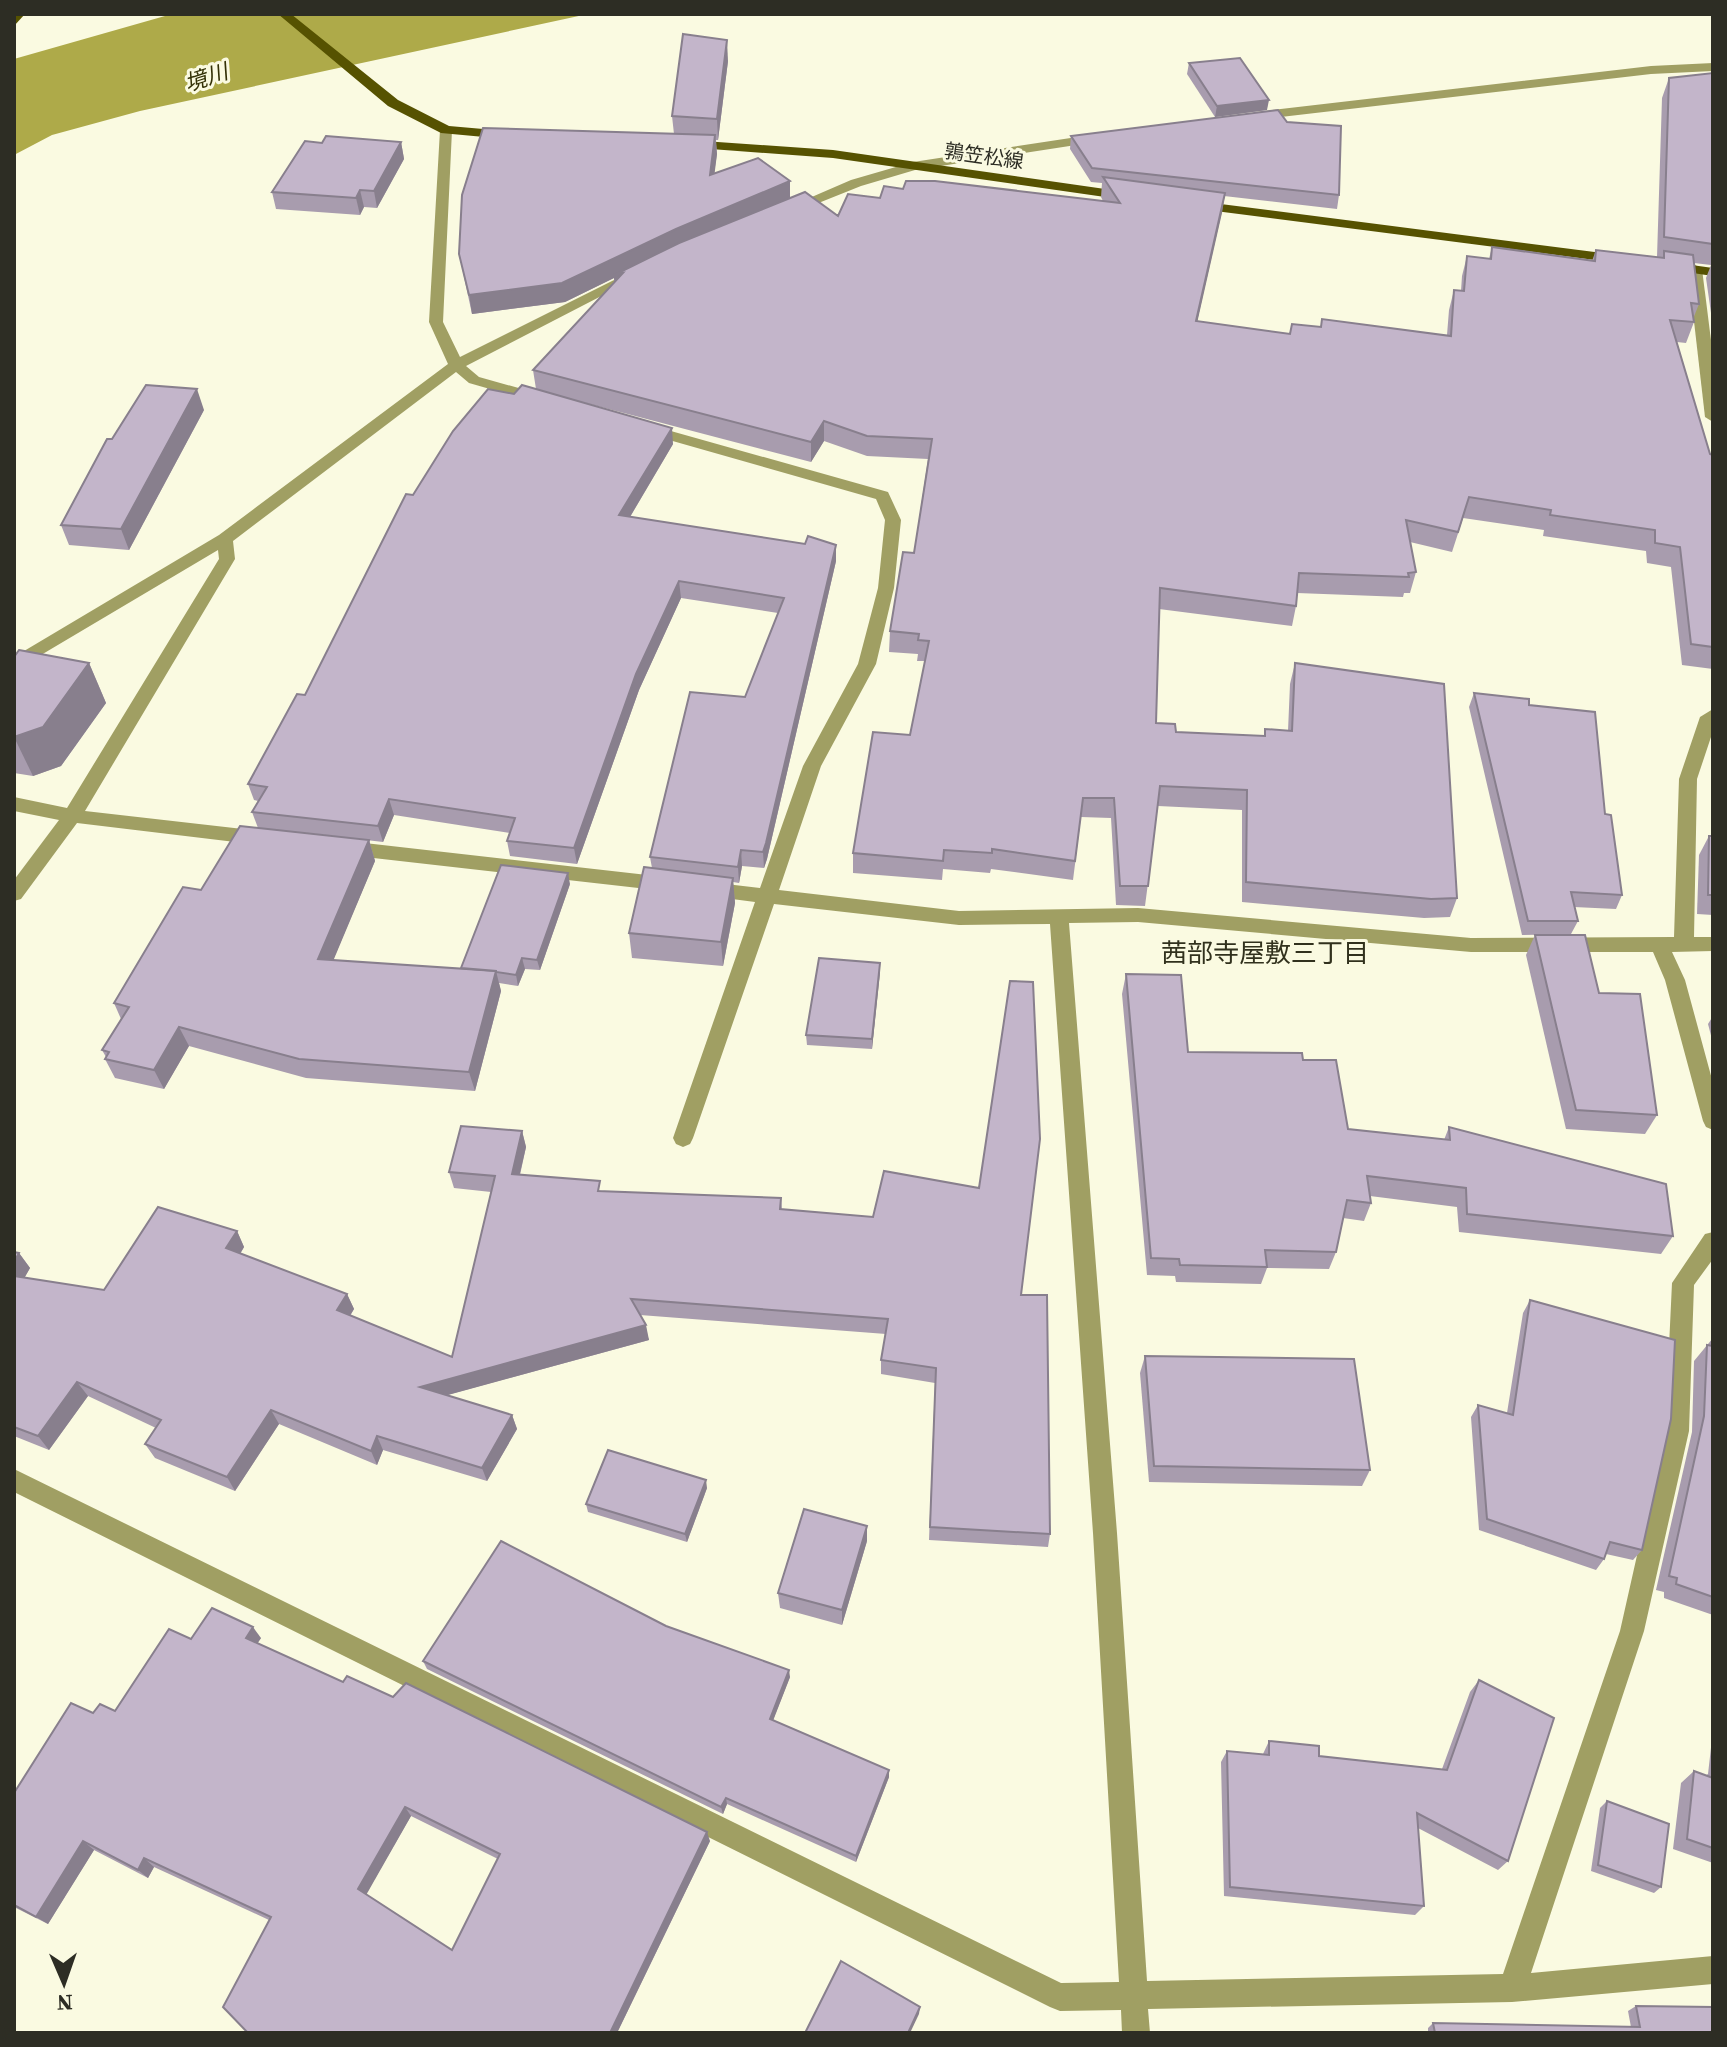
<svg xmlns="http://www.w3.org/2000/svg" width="1727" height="2047" viewBox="0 0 1727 2047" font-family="'Source Serif 4','Noto Sans JP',serif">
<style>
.water{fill:#aeaa49}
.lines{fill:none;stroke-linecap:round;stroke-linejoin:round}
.minor{fill:#a09f63;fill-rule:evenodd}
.major{fill:#565201;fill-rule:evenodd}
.wall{fill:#a89cae;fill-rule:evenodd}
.shaded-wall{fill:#887f8d}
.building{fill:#c3b5ca;stroke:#887f8d;stroke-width:2;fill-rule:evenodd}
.labels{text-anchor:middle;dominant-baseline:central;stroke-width:6;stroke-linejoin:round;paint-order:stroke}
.far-street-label{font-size:20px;fill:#2d2d24;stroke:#fafae1}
.far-water-label{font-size:22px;font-style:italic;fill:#333107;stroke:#fafae1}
.neighbourhood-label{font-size:26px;fill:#31311d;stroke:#fafae1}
</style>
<rect width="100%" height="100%" fill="#fafae1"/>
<polygon class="water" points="172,14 588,14 140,111 52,135 14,155 14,59"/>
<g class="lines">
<g class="minor">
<polygon points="1713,63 1713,71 1651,74 1256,120 1250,116 1256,112 1651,66"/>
<polygon points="446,126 452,130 443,322 460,357 628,273 640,276 466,366 479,377 547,396 547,402 542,404 469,383 456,372 233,541 235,559 85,811 260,831 267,833 269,838 267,843 260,845 77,823 21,899 14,901 14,880 59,820 14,811 14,797 67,808 219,559 218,550 14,671 14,657 219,535 448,364 429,322 440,130"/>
<polygon points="1097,134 1102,135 1102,141 915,170 861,186 796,212 784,209 851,180 913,162"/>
<polygon points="1695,265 1702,269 1713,356 1713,422 1705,417 1688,269"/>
<polygon points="646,424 888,492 901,520 894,588 876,664 821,766 779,890 959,911 1138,908 1471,938 1674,937 1679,779 1700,717 1713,709 1713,731 1697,779 1694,937 1713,937 1713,951 1672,952 1685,980 1713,1083 1713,1130 1706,1127 1703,1121 1665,980 1653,952 1471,952 1138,922 1069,923 1117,1533 1147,1981 1503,1974 1620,1631 1665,1431 1672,1283 1705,1234 1713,1232 1713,1259 1694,1285 1689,1431 1644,1631 1531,1973 1713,1956 1713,1984 1512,2002 1148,2009 1150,2033 1122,2033 1121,2010 1060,2011 1050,2007 14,1492 14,1469 1061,1983 1119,1982 1093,1533 1050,924 959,925 774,904 693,1138 690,1144 683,1147 676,1144 673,1138 755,902 709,896 700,889 709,882 760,888 803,766 858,664 878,588 885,520 876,499 641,432 641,426"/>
<polygon points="347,841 665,877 674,884 665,891 347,855 338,848"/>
</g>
<g class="major">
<polygon points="14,14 25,14 14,26"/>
<polygon points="278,14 291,14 398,100 449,126 506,131 512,135 506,139 441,133 388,106"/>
<polygon points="689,140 833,150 1126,192 1133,196 1126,200 833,158 684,147 682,144"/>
<polygon points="1197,201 1618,255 1625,259 1618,263 1192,208 1190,205"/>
<polygon points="1670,262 1713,268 1713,276 1665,269 1665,263"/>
</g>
</g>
<g class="wall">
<polygon points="728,61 718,140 716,140 717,154 714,173 790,181 790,198 838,216 903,189 1103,201 1101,197 1102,183 1091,182 1070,149 1071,136 1339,195 1337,209 1224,196 1197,321 1290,334 1320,327 1447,335 1449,310 1454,290 1461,291 1462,276 1467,256 1489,259 1492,247 1592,261 1596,250 1657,257 1662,98 1669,78 1713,73 1713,327 1706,278 1711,265 1694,263 1699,304 1693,319 1694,322 1686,343 1677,342 1710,454 1713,455 1713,669 1682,665 1671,567 1647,563 1646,551 1543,536 1544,530 1463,518 1452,552 1410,542 1416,572 1410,593 1404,593 1403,597 1297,593 1296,606 1292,626 1159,609 1156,723 1176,732 1264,736 1265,729 1288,731 1290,684 1295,663 1457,898 1450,917 1424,918 1242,902 1242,810 1158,806 1145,906 1116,905 1111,818 1081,817 1073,880 991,869 990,873 943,869 942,880 853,873 853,853 910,735 925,661 917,661 918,654 889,652 890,631 914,553 928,459 867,456 824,441 811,462 559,396 673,444 630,517 805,544 836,545 836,561 767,859 764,868 742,866 739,883 733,882 735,903 723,966 632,958 629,933 652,868 650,857 745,697 778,613 681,598 639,690 577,864 510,856 507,841 510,833 394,815 383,842 290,831 369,840 375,861 333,960 461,969 570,884 540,970 525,969 518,986 499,983 501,991 475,1091 306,1078 189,1046 164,1089 115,1078 105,1059 106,1057 102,1050 121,1019 114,1003 201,890 258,828 252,812 258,801 254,800 248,784 305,695 413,495 514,394 536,389 533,370 614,282 614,278 565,302 472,314 459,254 674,134 672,116"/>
<polygon points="1189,63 1267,110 1215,117 1187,74"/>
<polygon points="401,142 404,159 377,208 364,207 360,215 276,209 272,192 322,143"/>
<polygon points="204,410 129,550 69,545 61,525 112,439"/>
<polygon points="14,657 89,663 106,703 61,766 33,776 14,773"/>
<polygon points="1474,693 1529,705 1605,814 1622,895 1616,909 1574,907 1578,921 1571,934 1522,935 1469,707"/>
<polygon points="1709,836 1713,836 1713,915 1697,914 1699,855"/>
<polygon points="1535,935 1599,993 1657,1115 1645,1134 1566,1129 1526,955"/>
<polygon points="880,963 872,1049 807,1045 806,1035"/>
<polygon points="1126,974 1188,1052 1303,1060 1348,1129 1444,1140 1449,1127 1673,1236 1661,1254 1459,1232 1457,1207 1370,1196 1371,1203 1364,1221 1343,1218 1336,1252 1329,1269 1267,1268 1261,1284 1176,1282 1175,1276 1147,1275 1122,994"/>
<polygon points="1713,1016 1713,1043 1708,1024"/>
<polygon points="522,1131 526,1147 520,1175 602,1191 781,1198 782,1209 1021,1295 1050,1534 1048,1547 929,1540 935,1383 881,1374 881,1360 886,1334 640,1315 649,1340 447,1395 512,1415 517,1429 487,1481 383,1450 377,1465 279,1424 235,1491 155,1458 145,1444 156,1428 88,1396 49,1450 14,1436 14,1252 19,1253 30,1268 24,1278 104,1290 237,1231 244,1247 240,1254 347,1294 354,1309 350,1316 452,1357 491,1192 454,1188 449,1172"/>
<polygon points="1530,1300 1642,1550 1633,1560 1606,1554 1604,1559 1596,1570 1479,1530 1471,1417 1478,1405 1507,1413 1523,1313"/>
<polygon points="1713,1338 1713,1615 1664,1598 1664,1592 1656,1590 1692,1432 1694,1361"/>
<polygon points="1145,1356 1370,1470 1362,1486 1149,1482 1140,1373"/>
<polygon points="707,1488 687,1542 588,1512 586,1504"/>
<polygon points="867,1541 842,1625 780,1608 778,1593"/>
<polygon points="666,1626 790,1677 773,1720 889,1777 856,1862 727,1804 723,1814 427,1669 423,1661"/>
<path d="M 261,1638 L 257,1643 L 343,1682 L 710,1841 L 617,2033 L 269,1920 L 154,1867 L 148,1878 L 94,1850 L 48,1924 L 14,1907 L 14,1793 L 93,1713 L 115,1711 L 191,1639 ZM 411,1816 L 498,1859 L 452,1950 L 366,1894 Z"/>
<polygon points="1479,1680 1508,1861 1498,1870 1418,1828 1424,1906 1415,1915 1224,1896 1221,1762 1227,1751 1263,1754 1269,1741 1319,1756 1442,1769 1470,1692"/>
<polygon points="1713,1730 1713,1863 1673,1849 1681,1783 1694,1771 1705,1776 1708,1774"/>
<polygon points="1607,1801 1661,1887 1654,1893 1591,1871 1600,1808"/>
<polygon points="1636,2006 1713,2033 1428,2033 1428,2028 1433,2023 1631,2027 1628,2011"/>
</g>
<g class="shaded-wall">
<polygon points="727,40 728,61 718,140 717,119"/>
<polygon points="1269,100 1267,110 1215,117 1217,106"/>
<polygon points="715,135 717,154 712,194 710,175"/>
<polygon points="401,142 404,159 377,208 374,191"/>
<polygon points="790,181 790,200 616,295 614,278 565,302 472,314 469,295 676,229"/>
<polygon points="360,190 364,207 360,215 356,198"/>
<polygon points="1225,193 1222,213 1193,341 1196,321"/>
<polygon points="197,389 204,410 129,550 121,529"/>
<polygon points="824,421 824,441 811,462 811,442"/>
<polygon points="672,428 673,444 621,532 619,515"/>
<polygon points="836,545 836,561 767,859 764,868 763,852"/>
<polygon points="679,581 681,598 639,690 577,864 574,848 636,674"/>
<polygon points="89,663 106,703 61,766 33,776 14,737"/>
<polygon points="389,799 394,815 383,842 378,826"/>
<polygon points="369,840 375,861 326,978 318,959"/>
<polygon points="741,850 742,866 739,883 738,867"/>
<polygon points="568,873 570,884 540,970 537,960"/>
<polygon points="733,878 735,903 723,966 721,942"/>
<polygon points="522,958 525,969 518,986 516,975"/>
<polygon points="880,963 880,973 872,1049 872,1039"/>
<polygon points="496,971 501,991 475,1091 469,1072"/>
<polygon points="179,1027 189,1046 164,1089 154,1070"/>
<polygon points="522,1131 526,1147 516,1190 512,1174"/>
<polygon points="237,1231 244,1247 234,1264 226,1248"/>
<polygon points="19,1253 30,1268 17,1291 14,1286 14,1262"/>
<polygon points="347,1294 354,1309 344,1325 337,1310"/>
<polygon points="646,1325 649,1340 426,1401 420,1387"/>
<polygon points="77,1382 88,1396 49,1450 38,1436"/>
<polygon points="271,1410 279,1424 235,1491 227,1477"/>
<polygon points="512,1415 517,1429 487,1481 482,1468"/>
<polygon points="377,1436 383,1450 377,1465 371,1451"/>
<polygon points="706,1480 707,1488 687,1542 685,1534"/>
<polygon points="867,1526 867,1541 842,1625 842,1610"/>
<polygon points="253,1627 261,1638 254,1649 246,1638"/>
<polygon points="789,1670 790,1677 771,1726 770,1719"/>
<polygon points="889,1770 889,1777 856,1862 856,1856"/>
<polygon points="726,1798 727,1804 723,1814 721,1807"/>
<polygon points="405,1807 411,1816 365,1897 358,1889"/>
<polygon points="707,1832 710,1841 617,2033 610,2033"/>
<polygon points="83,1841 94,1850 48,1924 36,1917"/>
<polygon points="144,1858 154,1867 148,1878 138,1870"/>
<polygon points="920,2007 919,2014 910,2033 908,2033"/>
</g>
<g class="building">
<polygon points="683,34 727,40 717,119 672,116"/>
<polygon points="1240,58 1269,100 1217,106 1189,63"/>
<polygon points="1713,73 1713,244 1664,237 1669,78"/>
<polygon points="1278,110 1287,122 1341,126 1339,195 1092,168 1071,136"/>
<polygon points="483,128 715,135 710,175 758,158 790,181 676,229 562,283 469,295 459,254 462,195"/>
<polygon points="326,136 401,142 374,191 360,190 356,198 272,192 305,141 322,143"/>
<polygon points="1103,177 1225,193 1196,321 1290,334 1292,324 1321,327 1322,319 1451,336 1454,290 1464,291 1467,256 1491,259 1492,247 1595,261 1596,250 1664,258 1664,251 1693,255 1699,304 1691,303 1694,322 1670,320 1710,454 1713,455 1713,647 1691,644 1680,547 1655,543 1655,530 1550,515 1551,510 1469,497 1458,532 1406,520 1416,572 1408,573 1409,577 1299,573 1296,606 1160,588 1156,723 1175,724 1176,732 1265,736 1265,729 1292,731 1295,663 1444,684 1457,898 1431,899 1246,882 1247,790 1160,786 1148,886 1120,886 1114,798 1083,798 1075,861 992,849 992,853 944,850 943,861 853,853 873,732 910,735 929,641 918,640 919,634 890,631 903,552 914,553 932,439 867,436 824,421 811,442 533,370 623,273 614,275 679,243 805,192 838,216 848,194 880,198 884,186 903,189 906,181 935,181 1120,203"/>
<polygon points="146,385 197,389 121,529 61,525 107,439 112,439"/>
<polygon points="522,385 672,428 619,515 805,544 808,536 836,545 766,843 763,852 741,850 738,867 650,857 690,692 745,697 784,598 679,581 636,674 574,848 507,841 515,818 389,799 378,826 252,812 267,787 248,784 297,694 305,695 406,494 413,495 453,431 488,389 514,394"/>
<polygon points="19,650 89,663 43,727 14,737 14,657"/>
<polygon points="1474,693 1529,699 1529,705 1595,712 1605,814 1611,815 1622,895 1571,892 1578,921 1528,921"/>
<polygon points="240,826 369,840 318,959 496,971 469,1072 299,1059 179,1027 154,1070 105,1059 109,1052 102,1050 129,1007 114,1003 183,887 201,890"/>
<polygon points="1709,836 1713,836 1713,895 1708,895"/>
<polygon points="501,865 568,873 537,960 522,958 516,975 496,972 496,971 461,968"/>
<polygon points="644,867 733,878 721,942 629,933"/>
<polygon points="1535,935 1585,935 1599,993 1640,994 1657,1115 1576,1110"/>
<polygon points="819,958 880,963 872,1039 806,1035"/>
<polygon points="1126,974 1181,975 1188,1052 1302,1053 1303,1060 1336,1060 1348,1129 1450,1140 1449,1127 1666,1184 1673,1236 1467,1214 1466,1188 1367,1176 1371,1203 1347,1200 1336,1252 1265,1250 1267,1267 1180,1265 1179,1259 1151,1258"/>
<polygon points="1010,981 1033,982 1040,1139 1021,1295 1047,1295 1050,1534 930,1527 936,1368 881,1360 888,1319 631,1299 646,1325 420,1387 512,1415 482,1468 377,1436 371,1451 271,1410 227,1477 145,1444 161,1420 77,1382 38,1436 14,1427 14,1276 104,1290 158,1207 237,1231 226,1248 347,1294 337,1310 452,1357 495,1176 449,1172 461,1126 522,1131 512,1174 600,1181 598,1191 781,1198 780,1209 873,1217 884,1171 979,1188"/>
<polygon points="14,1252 19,1253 14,1262"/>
<polygon points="1530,1300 1675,1340 1671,1419 1642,1550 1610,1542 1604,1559 1487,1519 1478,1405 1513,1415"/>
<polygon points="1707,1345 1713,1346 1713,1597 1676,1584 1677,1578 1669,1576 1704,1416"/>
<polygon points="1145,1356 1354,1359 1370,1470 1154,1466"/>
<polygon points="608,1450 706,1480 685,1534 586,1504"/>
<polygon points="804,1509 867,1526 842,1610 778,1593"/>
<polygon points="501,1541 666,1626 789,1670 770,1719 889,1770 856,1856 726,1798 721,1807 423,1661"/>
<path d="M 212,1608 L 253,1627 L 246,1638 L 343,1682 L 347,1676 L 393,1697 L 406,1683 L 707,1832 L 610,2033 L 248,2033 L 223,2007 L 271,1917 L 144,1858 L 138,1870 L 83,1841 L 36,1917 L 14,1905 L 14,1793 L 71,1703 L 93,1713 L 100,1704 L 115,1711 L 169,1629 L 191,1639 ZM 405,1807 L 500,1854 L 452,1950 L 358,1889 Z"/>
<polygon points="1479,1680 1554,1718 1508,1861 1417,1813 1424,1906 1230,1887 1227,1751 1269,1755 1269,1741 1319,1746 1319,1756 1447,1770"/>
<polygon points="1694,1771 1713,1778 1713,1848 1687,1839"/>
<polygon points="1607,1801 1669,1824 1661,1887 1598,1865"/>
<polygon points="841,1961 920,2007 908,2033 805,2033"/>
<polygon points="1636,2006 1713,2007 1713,2033 1435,2033 1433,2023 1640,2027"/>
</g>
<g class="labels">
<g class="far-street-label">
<text transform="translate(984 156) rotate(8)">鶉笠松線</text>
</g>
<g class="far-water-label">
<text transform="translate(206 77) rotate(-18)">境川</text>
</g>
<g class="neighbourhood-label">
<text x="1265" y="953">茜部寺屋敷三丁目</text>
</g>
</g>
<rect width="1727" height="2047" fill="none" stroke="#2d2d24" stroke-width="32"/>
<g transform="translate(64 1983) rotate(178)" stroke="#fafae1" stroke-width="6" paint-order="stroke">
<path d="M0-6L14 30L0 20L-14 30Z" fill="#2d2d24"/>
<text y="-12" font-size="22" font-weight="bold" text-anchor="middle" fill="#2d2d24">N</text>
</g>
</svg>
